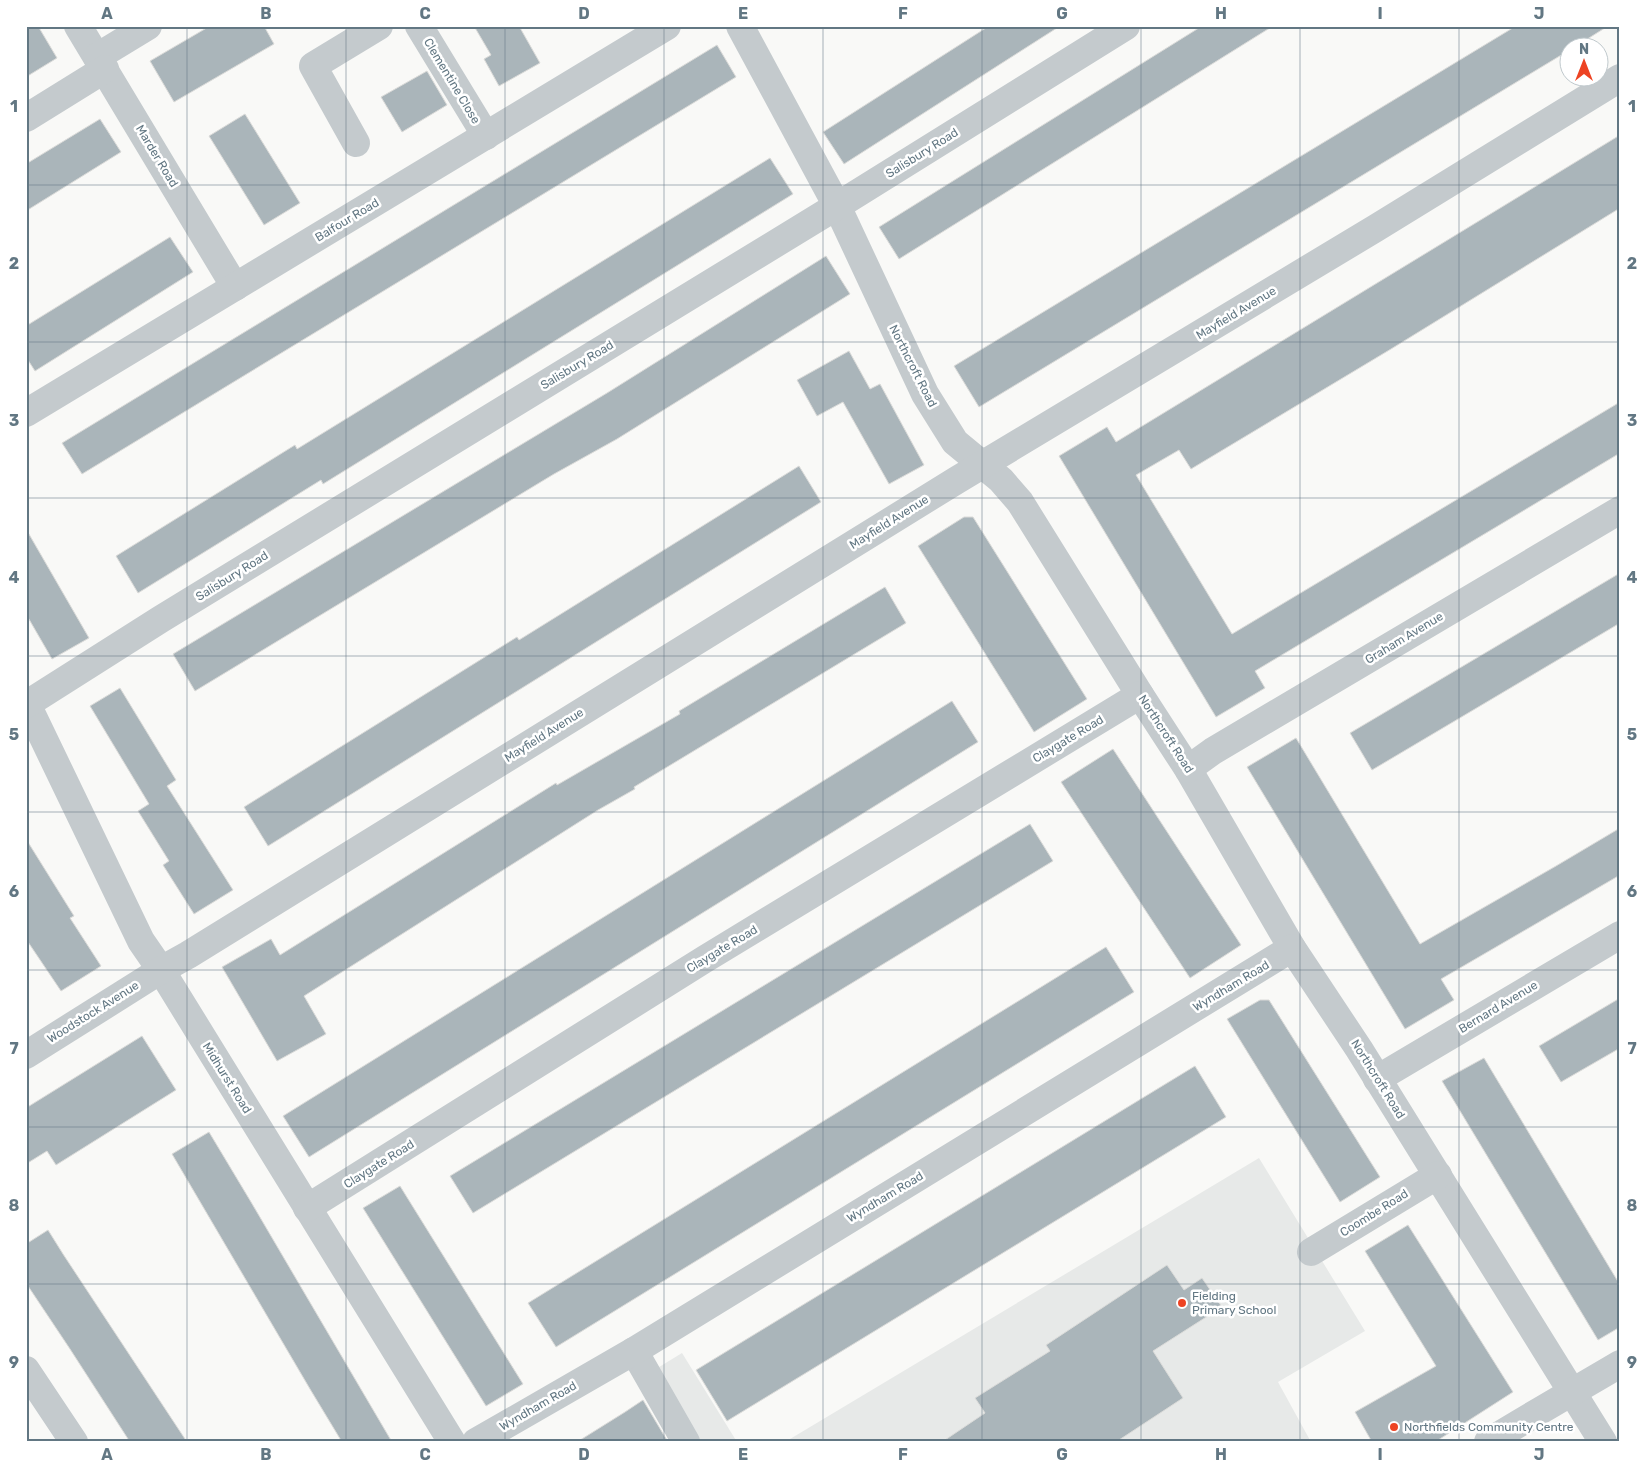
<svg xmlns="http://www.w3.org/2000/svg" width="1646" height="1468" viewBox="0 0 1646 1468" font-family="Rubik,sans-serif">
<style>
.built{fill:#e7e9e8}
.building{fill:#aab5ba;stroke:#dbdbd9}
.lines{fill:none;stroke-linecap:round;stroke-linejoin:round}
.minor{stroke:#c4cacd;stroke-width:28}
.grid{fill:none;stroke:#627783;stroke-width:1;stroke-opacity:0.55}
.poi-dot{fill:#ed4323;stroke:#fff;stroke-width:2}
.labels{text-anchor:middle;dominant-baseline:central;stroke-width:5;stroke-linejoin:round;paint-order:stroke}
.street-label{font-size:12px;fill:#627783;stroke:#fff}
.poi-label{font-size:12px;fill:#627783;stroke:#fff;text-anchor:start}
.neatline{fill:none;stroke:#627783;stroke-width:2}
.grid-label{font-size:16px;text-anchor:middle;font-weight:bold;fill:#627783}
</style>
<rect width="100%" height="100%" fill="#f9f9f7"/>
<g class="built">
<polygon points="1259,1158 1365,1331 1278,1382 1311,1442 785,1442"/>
<polygon points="682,1353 737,1442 673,1442 638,1380"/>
</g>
<g class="building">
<polygon points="26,26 38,26 57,58 26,77"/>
<polygon points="210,26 264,26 274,44 174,102 150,61"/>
<polygon points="474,26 519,26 540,63 499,86 484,59 491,55"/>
<polygon points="989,26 1060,26 844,164 823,132"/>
<polygon points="1202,26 1273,26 899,259 879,227"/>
<polygon points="1516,26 1608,26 1573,48 1568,48 1568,50 1563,54 979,407 954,366"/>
<polygon points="717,45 736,77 82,474 62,443"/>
<polygon points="427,71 447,105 402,132 381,97"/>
<polygon points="245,114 300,203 264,225 209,136"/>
<polygon points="100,119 121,152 26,211 26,164"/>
<polygon points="1620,135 1620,208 1391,349 1191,469 1179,450 1136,475 1232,634 1620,402 1620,453 1255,671 1265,688 1216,717 1059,456 1107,427 1116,442"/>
<polygon points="770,158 793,194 323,484 321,480 138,593 116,556 295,445 297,449"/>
<polygon points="170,237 193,272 35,371 26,357 26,326"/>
<polygon points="826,256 850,294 617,439 554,474 195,691 173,654 607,393"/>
<polygon points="849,351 870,389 880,384 924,465 889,484 843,402 817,416 797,380"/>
<polygon points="799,466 821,502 268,846 244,807 517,637 519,640"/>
<polygon points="964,517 973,517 1087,699 1034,732 918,546"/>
<polygon points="26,529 89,638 52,659 26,614"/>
<polygon points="1620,573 1620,623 1372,770 1350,733"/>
<polygon points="885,587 906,623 634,787 635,789 598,810 304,996 326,1034 277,1061 222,967 271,939 280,955 556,783 557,785 680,714 679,711"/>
<polygon points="120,688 176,780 167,786 233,890 194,914 163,865 169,861 138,811 149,804 90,706"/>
<polygon points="952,701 978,742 309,1157 283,1116"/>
<polygon points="1296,738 1420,944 1556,866 1620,828 1620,875 1441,979 1454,1000 1405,1029 1247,767"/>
<polygon points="1113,749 1241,945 1190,978 1061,782"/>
<polygon points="1030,824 1053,861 473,1213 450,1176"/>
<polygon points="26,839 74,916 70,918 101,966 61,991 26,939"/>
<polygon points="1106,947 1134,992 556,1347 528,1303"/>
<polygon points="1620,998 1620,1048 1561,1082 1539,1046"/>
<polygon points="1260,1000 1269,1000 1380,1177 1340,1202 1227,1019"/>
<polygon points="142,1036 176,1090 56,1165 47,1151 26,1164 26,1108"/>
<polygon points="1484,1058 1620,1285 1620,1327 1598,1340 1442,1081"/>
<polygon points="1195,1066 1226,1117 727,1421 696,1370"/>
<polygon points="209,1132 251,1202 392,1442 342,1442 310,1389 172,1154"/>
<polygon points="400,1186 523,1384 486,1406 363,1208"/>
<polygon points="1408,1225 1513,1392 1435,1442 1372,1442 1355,1412 1436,1366 1365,1251"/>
<polygon points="48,1230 63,1254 187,1442 130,1442 70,1349 26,1283 26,1244"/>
<polygon points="1167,1265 1184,1290 1202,1278 1222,1307 1153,1351 1183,1398 1116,1442 942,1442 985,1413 975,1398 1050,1351 1046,1345"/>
<polygon points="643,1400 668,1442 577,1442 625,1412"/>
</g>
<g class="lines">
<g class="minor">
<polyline points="78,26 235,287"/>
<polyline points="419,26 486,136"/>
<polyline points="740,26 837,206 925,394 955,442 1001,480 1020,502 1140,695 1188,769 1292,948 1359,1049 1603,1442"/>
<polyline points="97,57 148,26"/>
<polyline points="26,118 105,69"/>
<polyline points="356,143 313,66 379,26"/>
<polyline points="26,413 667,26"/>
<polyline points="26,702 141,941 161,970 452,1442"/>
<polyline points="27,704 161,619 837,206 1126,26"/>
<polyline points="1188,769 1213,751 1620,510"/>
<polyline points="26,1055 161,970 188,955 957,480 1376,228 1620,78"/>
<polyline points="1377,1079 1620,935"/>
<polyline points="307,1208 705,959 1140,695"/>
<polyline points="1311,1252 1438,1175"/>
<polyline points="634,1351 686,1442"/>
<polyline points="26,1370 74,1442"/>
<polyline points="476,1442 634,1351 1292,948"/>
<path d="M 1488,1442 C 1532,1415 1576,1390 1620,1364"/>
</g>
</g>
<path class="grid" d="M 187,26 L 187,1442M 346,26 L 346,1442M 505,26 L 505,1442M 664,26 L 664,1442M 823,26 L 823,1442M 982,26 L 982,1442M 1141,26 L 1141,1442M 1300,26 L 1300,1442M 1459,26 L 1459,1442M 26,185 L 1620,185M 26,342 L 1620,342M 26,498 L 1620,498M 26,656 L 1620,656M 26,812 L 1620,812M 26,970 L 1620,970M 26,1127 L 1620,1127M 26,1284 L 1620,1284"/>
<g class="poi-dot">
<circle cx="1182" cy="1303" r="5"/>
<circle cx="1394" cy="1427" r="5"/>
</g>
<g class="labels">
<g class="street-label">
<text transform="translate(452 81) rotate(59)">Clementine Close</text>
<text transform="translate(922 153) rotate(-32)">Salisbury Road</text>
<text transform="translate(157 156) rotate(59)">Marder Road</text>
<text transform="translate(347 220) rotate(-31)">Balfour Road</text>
<text transform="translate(1236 313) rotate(-31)">Mayfield Avenue</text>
<text transform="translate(577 365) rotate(-31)">Salisbury Road</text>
<text transform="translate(913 366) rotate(63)">Northcroft Road</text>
<text transform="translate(889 522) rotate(-32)">Mayfield Avenue</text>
<text transform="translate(232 576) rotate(-32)">Salisbury Road</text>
<text transform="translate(1404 638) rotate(-31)">Graham Avenue</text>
<text transform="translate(1166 734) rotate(57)">Northcroft Road</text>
<text transform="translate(544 735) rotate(-32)">Mayfield Avenue</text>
<text transform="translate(1068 739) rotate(-31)">Claygate Road</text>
<text transform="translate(722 949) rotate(-31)">Claygate Road</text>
<text transform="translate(1231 986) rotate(-31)">Wyndham Road</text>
<text transform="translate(1498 1007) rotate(-31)">Bernard Avenue</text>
<text transform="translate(93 1012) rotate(-32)">Woodstock Avenue</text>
<text transform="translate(227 1078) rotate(58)">Midhurst Road</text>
<text transform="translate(1378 1079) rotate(58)">Northcroft Road</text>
<text transform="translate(379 1164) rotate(-32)">Claygate Road</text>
<text transform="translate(885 1197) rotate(-31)">Wyndham Road</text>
<text transform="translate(1374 1213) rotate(-32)">Coombe Road</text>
<text transform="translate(538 1406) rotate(-30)">Wyndham Road</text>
</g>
<g class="poi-label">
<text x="1192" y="1296">Fielding<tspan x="1192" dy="14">Primary School</tspan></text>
<text x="1404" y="1427">Northfields Community Centre</text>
</g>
</g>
<rect width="1646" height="1468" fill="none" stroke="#ffffff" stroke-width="55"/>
<g transform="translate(1584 62)"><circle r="24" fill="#ffffff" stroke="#c0c9cd"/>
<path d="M0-4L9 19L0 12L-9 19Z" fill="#ed4323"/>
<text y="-8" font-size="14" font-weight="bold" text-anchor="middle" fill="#627783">N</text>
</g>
<rect x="28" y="28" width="1590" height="1412" class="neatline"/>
<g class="grid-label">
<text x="107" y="19">A</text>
<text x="266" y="19">B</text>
<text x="425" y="19">C</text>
<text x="584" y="19">D</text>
<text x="743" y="19">E</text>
<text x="903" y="19">F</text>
<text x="1062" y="19">G</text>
<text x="1221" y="19">H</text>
<text x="1380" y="19">I</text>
<text x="1539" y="19">J</text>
<text x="14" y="112">1</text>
<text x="1632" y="112">1</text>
<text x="14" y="269">2</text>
<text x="1632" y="269">2</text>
<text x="14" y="426">3</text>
<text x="1632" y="426">3</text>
<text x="14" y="583">4</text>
<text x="1632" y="583">4</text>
<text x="14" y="740">5</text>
<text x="1632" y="740">5</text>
<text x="14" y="897">6</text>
<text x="1632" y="897">6</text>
<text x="14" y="1054">7</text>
<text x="1632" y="1054">7</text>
<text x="14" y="1211">8</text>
<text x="1632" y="1211">8</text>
<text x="14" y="1368">9</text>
<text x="1632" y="1368">9</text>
<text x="107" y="1460">A</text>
<text x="266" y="1460">B</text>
<text x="425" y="1460">C</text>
<text x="584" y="1460">D</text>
<text x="743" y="1460">E</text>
<text x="903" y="1460">F</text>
<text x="1062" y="1460">G</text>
<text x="1221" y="1460">H</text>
<text x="1380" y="1460">I</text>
<text x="1539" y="1460">J</text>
</g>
</svg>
